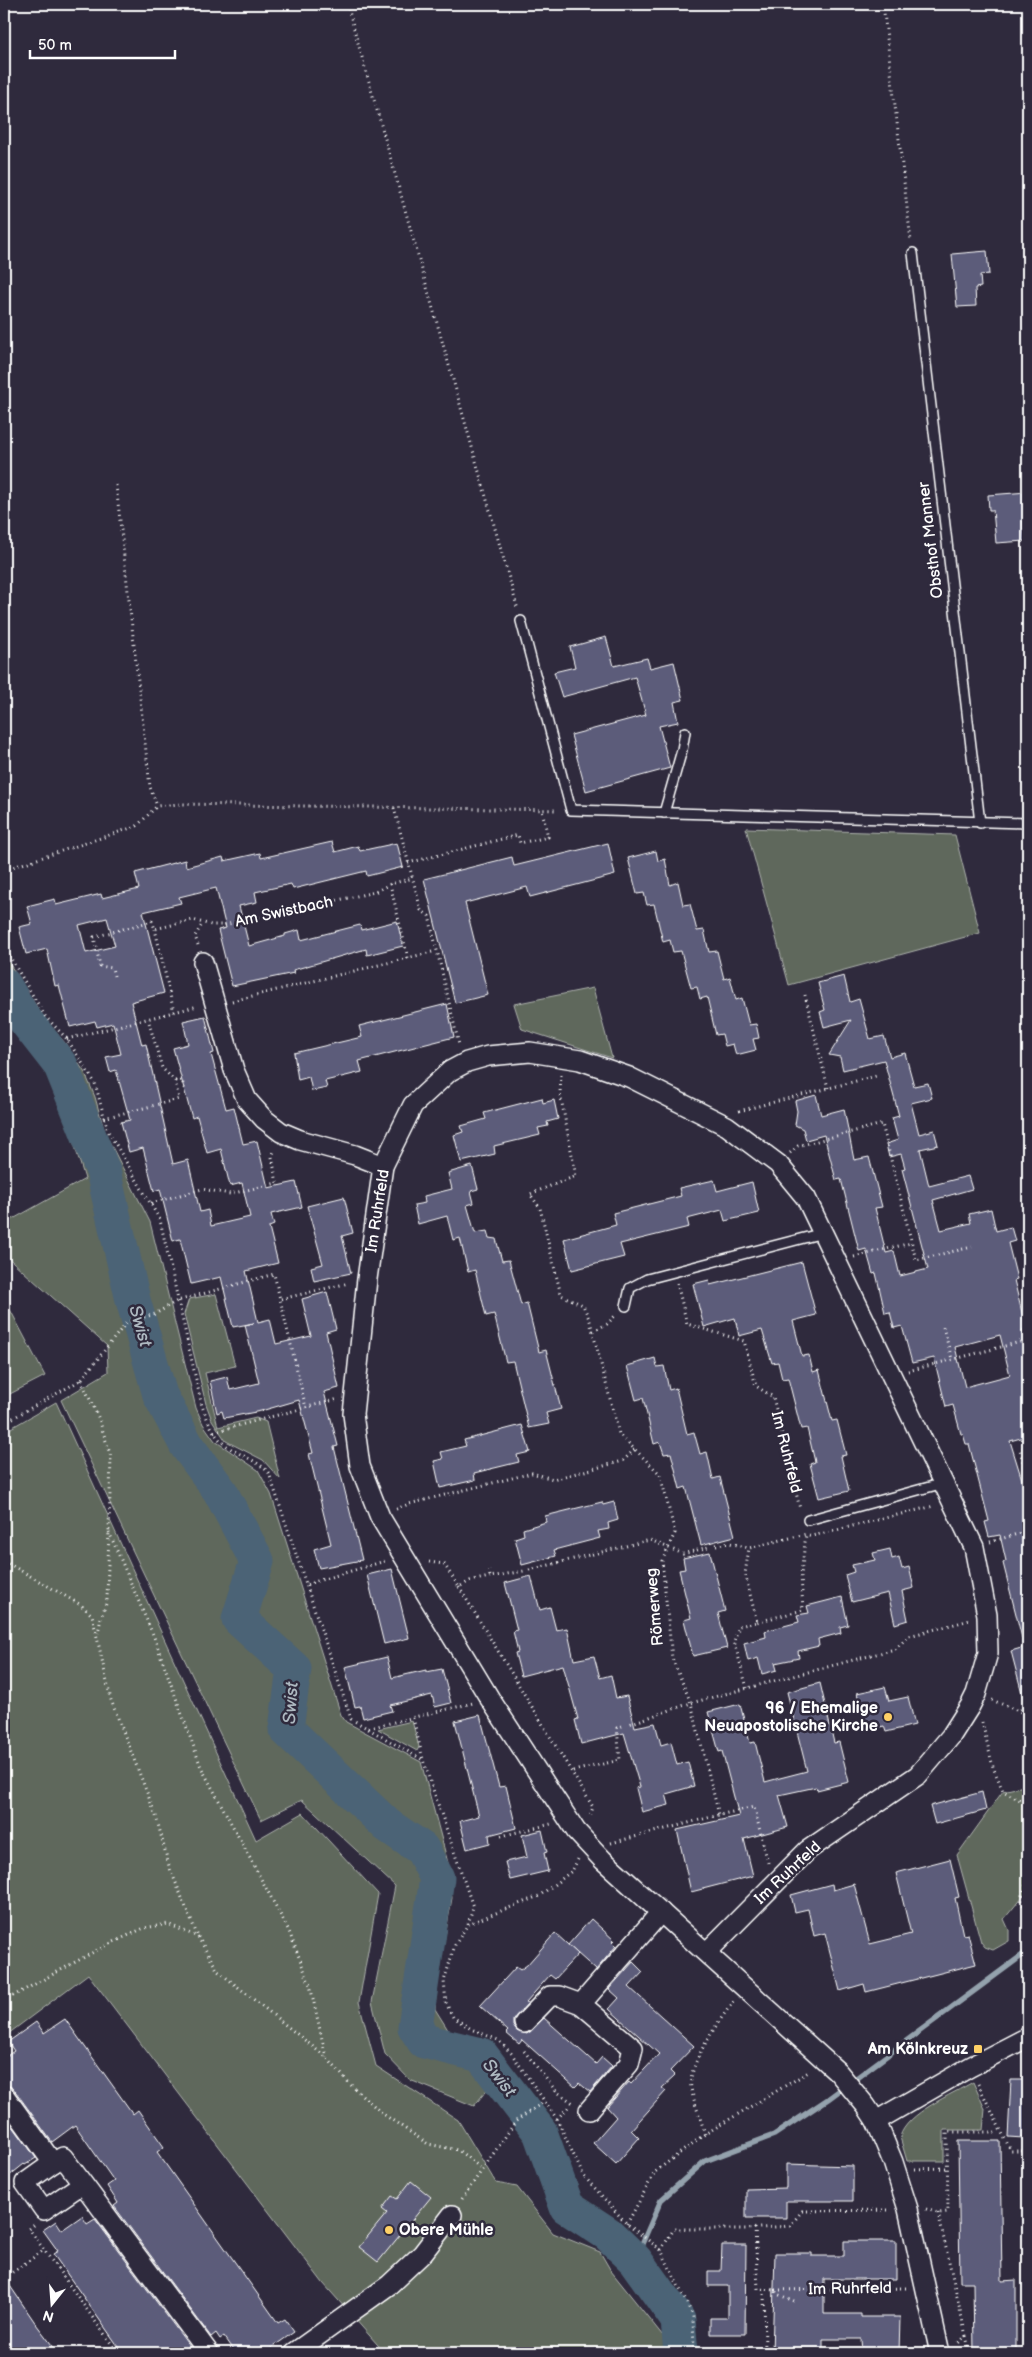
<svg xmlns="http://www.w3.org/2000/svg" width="1032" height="2357" viewBox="0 0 1032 2357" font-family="'Balsamiq Sans',sans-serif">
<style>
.green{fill:#5e675b;stroke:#aeb3ad}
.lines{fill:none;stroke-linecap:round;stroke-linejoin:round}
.stream{stroke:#94a2ad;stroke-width:5.5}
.river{stroke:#4c6476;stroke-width:35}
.building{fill:#5c5c7a;stroke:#fff;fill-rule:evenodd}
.service-casing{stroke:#fff;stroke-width:12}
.minor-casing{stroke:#fff;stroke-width:22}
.path{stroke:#fff;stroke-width:3;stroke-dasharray:1 4;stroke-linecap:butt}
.service{stroke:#2f2a3d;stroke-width:9}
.minor{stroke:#2f2a3d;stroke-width:19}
.poi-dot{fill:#ffd166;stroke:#2f2a3d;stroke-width:2}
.labels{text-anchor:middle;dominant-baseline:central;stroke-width:5;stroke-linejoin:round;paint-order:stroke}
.street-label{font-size:16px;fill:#fff;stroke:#2f2a3d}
.poi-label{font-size:16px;font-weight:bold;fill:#fff;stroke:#2f2a3d;text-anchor:end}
.water-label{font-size:18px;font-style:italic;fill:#aeb9c1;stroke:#2f2a3d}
</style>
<rect width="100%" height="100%" fill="#2f2a3d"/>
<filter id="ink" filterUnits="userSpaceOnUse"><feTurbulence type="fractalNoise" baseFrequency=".02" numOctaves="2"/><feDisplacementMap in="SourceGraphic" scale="10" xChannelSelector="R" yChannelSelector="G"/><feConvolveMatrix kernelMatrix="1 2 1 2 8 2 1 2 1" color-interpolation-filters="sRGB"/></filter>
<g filter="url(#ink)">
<g class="green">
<polygon points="746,828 955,835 980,933 789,985"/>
<polygon points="4,955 43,1017 65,1043 85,1073 95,1097 105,1133 150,1222 196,1408 203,1424 215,1441 258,1470 271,1494 341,1715 346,1722 421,1762 448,1863 452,1898 437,1981 435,2009 450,2033 485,2052 501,2072 474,2106 410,2080 385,2054 372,2002 395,1886 302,1800 261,1820 61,1400 108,1372 107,1346 4,1254 4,1224 85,1179 67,1121 48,1072 4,1012"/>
<polygon points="593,988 612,1058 522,1029 514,1004"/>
<polygon points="216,1294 235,1366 205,1373 218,1427 256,1418 266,1422 280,1479 263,1460 226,1441 212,1420 206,1404 184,1314 189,1299"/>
<polygon points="4,1298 45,1376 4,1397"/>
<polygon points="56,1402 256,1840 303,1813 378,1894 359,2002 376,2066 458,2120 496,2183 517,2187 553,2233 600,2252 611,2271 671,2346 670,2353 385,2353 323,2283 88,1974 4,2037 4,1432"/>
<polygon points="412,1721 419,1747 417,1751 378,1729"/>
<polygon points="1028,1785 1028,1890 1004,1919 1009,1930 1009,1941 993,1950 985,1947 981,1942 957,1855 1003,1791"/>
<path d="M 973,2082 L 985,2109 L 983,2130 L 944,2130 L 944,2161 L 907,2161 L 900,2137 C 906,2113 953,2094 973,2082 Z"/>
</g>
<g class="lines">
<polyline class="stream" points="635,2260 661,2200 705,2161 774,2135 828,2099 1028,1951"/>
<polyline class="river" points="4,985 22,1016 61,1066 103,1171 133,1300 160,1395 187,1446 220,1491 257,1561 239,1619 294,1669 286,1729 387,1825 422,1849 437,1878 415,2027 424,2041 481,2055 540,2132 567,2207 608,2234 635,2260 678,2320 681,2353"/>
</g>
<g class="building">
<polygon points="987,251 989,274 980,275 981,287 975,288 976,306 957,307 952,254"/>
<polygon points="1028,492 1028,520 1023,521 1025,541 996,543 993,510 989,510 988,495"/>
<polygon points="606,637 614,666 647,658 650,668 674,662 683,700 674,702 678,722 659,726 670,768 586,791 571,735 646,715 635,677 562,697 554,672 575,667 570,647"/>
<path d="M 332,842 L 335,852 L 358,846 L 360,851 L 397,843 L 403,867 L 367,876 L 366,871 L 293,889 L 291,884 L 255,892 L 257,902 L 239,906 L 249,946 L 285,936 L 285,934 L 299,930 L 301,940 L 360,925 L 361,930 L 397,921 L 403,946 L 367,955 L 366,949 L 293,970 L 294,973 L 232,986 L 218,930 L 226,928 L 216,888 L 179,897 L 181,903 L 143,912 L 164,993 L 131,1002 L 142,1045 L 146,1044 L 173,1164 L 188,1160 L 200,1212 L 208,1210 L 211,1226 L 250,1217 L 242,1183 L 230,1186 L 221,1149 L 207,1153 L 197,1116 L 192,1118 L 173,1048 L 188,1044 L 183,1021 L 205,1016 L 214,1053 L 211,1054 L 226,1109 L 234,1107 L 243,1144 L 257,1141 L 268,1188 L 296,1182 L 302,1207 L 271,1214 L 274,1225 L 269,1227 L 278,1263 L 246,1271 L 258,1322 L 270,1319 L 276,1344 L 311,1336 L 302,1299 L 327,1292 L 336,1329 L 326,1332 L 339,1388 L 324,1392 L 338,1446 L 334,1447 L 362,1560 L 319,1568 L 314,1549 L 331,1544 L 309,1454 L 313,1453 L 299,1400 L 261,1411 L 224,1418 L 222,1411 L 217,1413 L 210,1381 L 227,1377 L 230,1390 L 259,1383 L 245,1325 L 254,1323 L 233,1327 L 221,1277 L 191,1284 L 180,1239 L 173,1241 L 160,1189 L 154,1191 L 143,1148 L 129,1152 L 121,1122 L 130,1120 L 116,1070 L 110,1072 L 106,1057 L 121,1054 L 113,1023 L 97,1027 L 95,1021 L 70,1027 L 59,985 L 55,986 L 47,949 L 26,954 L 19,927 L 32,924 L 27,906 L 55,899 L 56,905 L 101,894 L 102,898 L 139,889 L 135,873 L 185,860 L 186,867 L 223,857 L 224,861 L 260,853 L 261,858 ZM 107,918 L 115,946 L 86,953 L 79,925 Z"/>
<polygon points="608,843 615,875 530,897 527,887 465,903 488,995 455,1003 424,879 512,857 514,866"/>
<polygon points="656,851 658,861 665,859 670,885 678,882 683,905 690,904 697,931 704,930 709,952 717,951 724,979 730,977 736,1000 742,998 749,1025 756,1024 759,1038 753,1039 756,1050 736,1055 733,1044 725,1046 722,1034 716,1035 707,997 700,999 697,987 691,988 681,951 673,952 670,940 663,942 654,904 647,905 644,893 637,894 628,858"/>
<path d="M 844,976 L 850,1002 L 859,999 L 870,1039 L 884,1036 L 890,1057 L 905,1053 L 914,1086 L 928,1083 L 932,1098 L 911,1103 L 919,1134 L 934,1130 L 938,1145 L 920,1149 L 929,1186 L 968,1176 L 972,1189 L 933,1200 L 941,1230 L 971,1223 L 969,1214 L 991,1209 L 996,1231 L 1011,1227 L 1015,1241 L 1008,1243 L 1017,1279 L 1014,1280 L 1026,1329 L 1022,1330 L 1028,1356 L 1028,1436 L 1010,1441 L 1028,1499 L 1028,1637 L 1022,1638 L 1003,1563 L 1006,1561 L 1000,1535 L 989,1537 L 985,1522 L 989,1521 L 969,1444 L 966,1444 L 963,1434 L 961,1434 L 953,1405 L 946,1407 L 934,1358 L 912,1363 L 902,1326 L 894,1328 L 890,1312 L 885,1313 L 876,1273 L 873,1274 L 866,1249 L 859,1251 L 841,1179 L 836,1180 L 824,1135 L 806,1140 L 803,1129 L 795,1125 L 797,1111 L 795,1101 L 816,1095 L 821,1115 L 844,1109 L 854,1160 L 869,1157 L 882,1207 L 875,1208 L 886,1253 L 894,1251 L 900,1276 L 928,1269 L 902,1169 L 905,1168 L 901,1154 L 889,1157 L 886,1144 L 898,1140 L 892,1118 L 899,1116 L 884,1060 L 843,1070 L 840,1057 L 829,1055 L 851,1020 L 824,1027 L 820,1012 L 825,1010 L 818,983 ZM 1000,1335 L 1010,1375 L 965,1387 L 955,1347 Z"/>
<polygon points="447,1004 454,1037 359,1061 362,1072 325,1081 327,1088 312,1091 309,1077 298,1080 294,1053 362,1037 359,1026"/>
<polygon points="542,1098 543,1103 554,1100 558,1119 547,1122 548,1126 538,1128 540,1135 494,1146 495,1154 461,1162 454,1135 463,1132 461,1126 486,1119 484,1113"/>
<polygon points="472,1166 478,1189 471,1191 474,1203 467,1205 475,1233 487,1231 489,1238 496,1239 502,1261 509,1260 521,1305 527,1303 539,1352 546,1350 561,1409 546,1413 549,1424 529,1428 513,1361 506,1362 494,1314 486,1316 475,1270 468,1272 460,1238 453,1240 447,1216 418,1224 414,1205 425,1203 424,1196 452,1189 448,1173"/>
<polygon points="714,1180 717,1191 752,1182 759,1213 725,1221 722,1210 687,1219 689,1227 620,1244 624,1257 572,1270 564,1239 616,1225 613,1213 681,1196 679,1188"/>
<polygon points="344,1197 353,1233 342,1236 351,1273 314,1281 311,1267 323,1264 307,1206"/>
<polygon points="802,1262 816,1315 793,1321 802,1356 809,1355 813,1372 819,1370 832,1421 837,1420 846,1455 841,1456 849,1491 819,1498 810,1464 815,1462 807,1428 801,1429 788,1378 782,1379 778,1362 772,1363 762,1330 739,1336 735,1318 704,1327 693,1284 709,1280 710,1285"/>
<polygon points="655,1358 657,1367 664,1366 669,1390 676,1388 687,1434 694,1432 700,1454 707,1452 713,1479 720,1477 735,1536 701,1545 686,1487 680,1489 671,1453 664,1454 660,1442 654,1444 643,1398 636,1400 627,1366"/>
<polygon points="522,1425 530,1452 517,1455 519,1462 474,1473 475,1480 440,1488 434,1461 443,1459 441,1452 466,1446 464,1440"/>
<polygon points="602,1502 603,1505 614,1502 618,1520 608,1523 609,1529 598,1531 600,1538 554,1550 556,1556 522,1565 515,1538 524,1535 523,1529 546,1522 545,1516"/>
<polygon points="890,1549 892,1559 899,1557 902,1569 909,1567 914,1588 902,1591 908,1620 895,1624 888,1593 852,1602 845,1575 854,1572 852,1565 875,1560 873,1553"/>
<polygon points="710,1552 725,1611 718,1613 727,1648 693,1656 684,1620 691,1618 679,1570 685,1569 683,1558"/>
<polygon points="392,1569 409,1638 384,1644 367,1575"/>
<polygon points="531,1576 540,1610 550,1607 556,1630 567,1628 574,1660 594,1656 600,1678 611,1675 616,1698 627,1696 635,1727 655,1723 661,1745 671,1742 677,1765 688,1762 694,1786 666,1794 669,1805 642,1812 636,1788 640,1787 624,1733 581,1744 575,1720 578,1719 563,1665 521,1676 515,1653 518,1652 513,1631 517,1630 505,1583"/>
<polygon points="842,1597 848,1625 840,1627 841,1633 818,1639 819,1646 798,1651 799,1658 775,1663 777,1670 762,1674 758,1658 748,1661 744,1643 766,1637 765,1631 799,1622 797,1615 809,1613 807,1606"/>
<polygon points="1028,1646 1028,1696 1023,1697 1011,1651"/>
<polygon points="387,1657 392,1678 426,1670 426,1672 442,1669 451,1703 435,1707 432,1695 390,1705 392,1711 363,1718 360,1706 355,1707 345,1667"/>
<polygon points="820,1683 834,1743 839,1742 849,1782 817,1790 816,1787 779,1795 788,1827 744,1839 753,1876 691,1892 677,1830 739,1816 722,1751 719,1752 708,1712 740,1704 750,1743 755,1742 765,1782 776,1779 807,1771 787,1692"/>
<polygon points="885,1687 889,1701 908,1697 915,1725 886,1732 884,1726 867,1730 857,1693"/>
<polygon points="480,1715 499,1787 506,1786 516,1828 489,1835 490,1843 467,1849 460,1821 479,1816 455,1721"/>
<polygon points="982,1792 986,1810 935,1824 930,1806"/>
<polygon points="542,1830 547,1852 544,1853 548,1871 510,1880 505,1862 527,1857 522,1835"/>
<polygon points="950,1859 959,1897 955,1898 963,1935 968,1934 976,1964 866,1992 864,1984 840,1991 825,1933 814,1936 808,1909 795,1912 791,1895 832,1884 833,1890 854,1884 870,1944 911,1934 896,1873"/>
<polygon points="591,1919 614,1940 612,1942 616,1946 596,1970 568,1945"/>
<polygon points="555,1933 578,1954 555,1979 550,1975 526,2002 528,2003 513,2020 513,2026 517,2031 527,2034 544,2018 596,2064 602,2057 612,2066 590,2092 579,2083 575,2087 522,2040 519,2044 506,2033 508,2031 480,2006 516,1967 520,1970 527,1965"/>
<polygon points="633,1962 643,1972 629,1987 694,2046 670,2071 675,2076 662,2088 666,2091 631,2130 639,2138 616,2164 593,2143 616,2117 607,2107 629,2082 631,2084 659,2054 609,2009 619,1998 609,1989"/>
<polygon points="65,2019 133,2114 138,2110 147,2123 164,2147 157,2152 278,2323 285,2319 294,2332 264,2353 236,2353 224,2336 220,2339 216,2333 211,2337 114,2206 118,2203 107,2186 114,2181 75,2125 52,2142 13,2088 4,2084 4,2058 14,2051 8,2042 36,2022 44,2033"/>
<polygon points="1011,2080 1028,2080 1028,2135 1024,2135 1024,2138 1008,2137"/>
<polygon points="4,2114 36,2158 25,2165 24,2164 4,2180"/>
<polygon points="958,2141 1000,2141 1002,2281 1016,2280 1016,2353 974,2353 973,2282 960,2282"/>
<polygon points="786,2164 853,2166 853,2201 786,2201 786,2218 746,2218 746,2189 786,2188"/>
<polygon points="411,2181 431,2197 378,2262 359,2247 387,2213 382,2209 392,2196 397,2199"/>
<polygon points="82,2216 87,2224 95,2219 193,2351 190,2353 123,2353 53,2254 58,2251 43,2230 56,2221 62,2230"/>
<polygon points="844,2241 896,2241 896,2279 824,2279 824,2314 861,2314 861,2317 900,2317 899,2353 862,2353 861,2339 823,2339 823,2353 772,2353 775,2253 812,2253 812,2256 844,2256"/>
<polygon points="722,2245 746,2245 745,2334 710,2334 710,2318 728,2318 728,2286 708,2286 708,2271 721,2271"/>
<polygon points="4,2277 36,2324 58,2353 4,2353"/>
</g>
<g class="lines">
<defs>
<g id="service">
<polyline points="913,253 980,823"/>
<polyline points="521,621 571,810 1028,823"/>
<polyline points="664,813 682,750 685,732"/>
<polyline points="626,1306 630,1288 647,1279 823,1233"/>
<polyline points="808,1520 944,1483"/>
</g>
<g id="minor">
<polyline points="203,962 234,1070 247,1100 264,1119 281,1132 300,1140 355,1155 383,1166"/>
<polyline points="707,1952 808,1850 918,1775 951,1736 970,1706 976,1694 988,1653 987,1615 974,1547 806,1198 778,1164 727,1126 629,1077 580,1060 530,1052 488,1056 467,1062 450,1071 413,1105 383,1166 367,1279 353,1414 360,1466 380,1517 490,1699 576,1831 603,1860 838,2072 866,2106 876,2121 893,2162 908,2209 940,2353"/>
<polyline points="524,2023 550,1996 559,1996 581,2004"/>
<polyline points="4,2095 53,2163 63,2157 209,2353"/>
<polyline points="589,2110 629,2064 633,2048 581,2004 661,1912"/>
<polyline points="876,2121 970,2067 1028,2037"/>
<polyline points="53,2163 25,2183 44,2210 82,2184"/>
<polyline points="294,2353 389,2285 422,2254 452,2215"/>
</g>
</defs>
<use href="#service" class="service-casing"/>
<use href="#minor" class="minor-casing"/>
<g class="path">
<polyline points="347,4 518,610"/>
<polyline points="883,4 911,241"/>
<polyline points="116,485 150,787 157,806"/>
<polyline points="394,808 421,910 429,916 459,1045"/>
<polyline points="408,863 518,835 520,843 548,837 542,810"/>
<polyline points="4,870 137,826 157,806 180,804 558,810"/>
<polyline points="390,884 408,958"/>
<polyline points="198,945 195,936 203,923"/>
<path d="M 4,947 L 45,1016 L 67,1039 L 95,1083 L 108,1131 L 160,1220 L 202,1406 C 207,1418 212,1432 221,1441 C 235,1455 256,1458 269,1473 L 351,1719 L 423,1760 L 473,1907 L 468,1924 L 455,1945 L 444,1981 L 446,2003 L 453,2017 L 471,2029 L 498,2040 L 511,2053 L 557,2119 L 583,2175 L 627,2224 L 661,2250 L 693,2316 L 694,2353"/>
<polyline points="114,976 112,968 100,966 94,937 152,921 155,929 193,920 211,925 224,925 375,892 390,884 413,878"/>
<polyline points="805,995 828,1088"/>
<polyline points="232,1001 436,951"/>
<polyline points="174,1012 198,1006"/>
<polyline points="67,1039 174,1012 155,929"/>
<polyline points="561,1075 560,1093 576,1176 530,1194 540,1208 561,1295 583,1305 590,1321 619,1434 660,1474 675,1533 662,1561 672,1658 691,1703 629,1724"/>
<polyline points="175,1081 182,1080 185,1091"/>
<polyline points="739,1111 876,1076"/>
<polyline points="104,1118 179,1099 175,1081 162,1068 148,1019"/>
<polyline points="790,1153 798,1146 882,1124 916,1260 972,1247"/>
<polyline points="151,1203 202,1189 230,1194 277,1183 272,1157 275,1149"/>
<polyline points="854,1257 911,1243"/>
<polyline points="677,1283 687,1324 744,1341 756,1386 773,1397 800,1509"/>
<polyline points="281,1299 349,1283"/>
<polyline points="1028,1311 1028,1312"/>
<polyline points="943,1327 952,1359"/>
<polyline points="593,1331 607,1324 616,1315"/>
<polyline points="908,1371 1028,1340"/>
<polyline points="81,1380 99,1419 111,1457 107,1601 101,1618 98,1633"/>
<polyline points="4,1423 81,1380 127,1322 155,1314 177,1301 274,1274 306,1408"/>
<polyline points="214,1432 338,1399"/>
<polyline points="1028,1447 1020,1449 1028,1484"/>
<polyline points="396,1509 409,1504 532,1473 553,1479 623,1461 635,1449"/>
<polyline points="109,1532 154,1637 201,1767 288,1929 310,1985 326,2057"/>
<polyline points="809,1535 812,1536 934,1506"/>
<polyline points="990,1542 1028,1531"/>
<polyline points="716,1545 730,1543 749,1548 806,1534 801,1575 803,1610 757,1622"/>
<polyline points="4,1561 81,1605 92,1615 111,1700 156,1816 169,1866 198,1937"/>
<polyline points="429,1562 444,1564 459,1587 470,1581 490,1577"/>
<polyline points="489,1570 490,1577 524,1571"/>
<polyline points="529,1570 650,1540 683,1554 708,1547"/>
<polyline points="307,1584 385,1561"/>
<polyline points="459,1587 593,1807 590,1817"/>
<polyline points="747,1688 734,1641 739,1626 757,1622 745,1574 749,1548"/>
<polyline points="992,1700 1028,1715"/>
<polyline points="1020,1710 1028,1708"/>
<polyline points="413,1718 423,1759"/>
<polyline points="982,1722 993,1767 1003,1791 1028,1804"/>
<polyline points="369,1728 473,1703"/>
<polyline points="573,1771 620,1760 617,1728 622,1726"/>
<polyline points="501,1836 551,1824"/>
<polyline points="611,1843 719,1815"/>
<polyline points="768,1863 754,1807 719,1815 691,1703 895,1649 909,1636 970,1620"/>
<path d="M 1028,1881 C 1020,1896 1019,1900 1028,1914"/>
<polyline points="468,1924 539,1896 572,1871 578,1859"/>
<polyline points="4,2001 101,1948 144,1928 168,1924 198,1937 218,1971 327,2058 352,2086 383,2114 428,2144 458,2150 482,2169"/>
<polyline points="524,2051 556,2091 573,2103"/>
<polyline points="978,2084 1011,2151 1028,2151"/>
<polyline points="557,2119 570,2105"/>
<path d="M 705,2134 C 701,2119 694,2103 691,2088 C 687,2065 720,2019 734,2001"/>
<polyline points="915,2169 947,2168"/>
<polyline points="462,2199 516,2121 545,2101"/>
<polyline points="926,2209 938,2213 948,2212 947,2132 995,2132 999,2130"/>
<polyline points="938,2213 966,2336 956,2345"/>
<polyline points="627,2224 655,2172 705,2134 810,2071"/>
<polyline points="34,2225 29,2229 118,2353"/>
<polyline points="755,2228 758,2289 775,2290 777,2294 794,2301"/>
<polyline points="661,2250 674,2229 746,2229 790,2226 802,2211 890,2210"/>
<polyline points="4,2278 44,2250"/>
<polyline points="764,2289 765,2353"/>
<polyline points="775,2290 908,2288"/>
<polyline points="966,2336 970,2353"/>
</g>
<use href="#service" class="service"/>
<use href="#minor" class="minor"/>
</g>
</g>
<g class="poi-dot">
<circle cx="888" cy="1717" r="5"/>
<rect x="973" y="2044" width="10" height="10" rx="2.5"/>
<circle cx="389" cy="2230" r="5"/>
</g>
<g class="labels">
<g class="street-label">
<text transform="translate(931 540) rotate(-97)">Obsthof Manner</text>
<text transform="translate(284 912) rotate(-12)">Am Swistbach</text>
<text transform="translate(378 1211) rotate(-81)">Im Ruhrfeld</text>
<text transform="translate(786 1452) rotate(76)">Im Ruhrfeld</text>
<text transform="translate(655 1607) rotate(-95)">Römerweg</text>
<text transform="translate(788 1873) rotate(-43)">Im Ruhrfeld</text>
<text transform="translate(850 2289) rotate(-1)">Im Ruhrfeld</text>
</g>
<g class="poi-label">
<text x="878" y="1708">96 / Ehemalige<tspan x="878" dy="18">Neuapostolische Kirche</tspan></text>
<text x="968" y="2049">Am Kölnkreuz</text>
<text x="399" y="2230" text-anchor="start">Obere Mühle</text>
</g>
<g class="water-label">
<text transform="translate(140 1326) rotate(74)">Swist</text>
<text transform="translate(291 1703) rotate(-86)">Swist</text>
<text transform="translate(499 2078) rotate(52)">Swist</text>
</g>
</g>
<rect width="1032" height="2357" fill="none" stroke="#2f2a3d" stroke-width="20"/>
<rect x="10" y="10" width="1012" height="2337" fill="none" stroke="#fff" stroke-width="2" filter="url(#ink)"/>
<g transform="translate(52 2304) rotate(197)" stroke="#2f2a3d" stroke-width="4" paint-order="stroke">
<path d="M0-4L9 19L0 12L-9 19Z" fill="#ffffff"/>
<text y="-8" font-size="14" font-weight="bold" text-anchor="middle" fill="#ffffff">N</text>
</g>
<path d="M30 50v8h145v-8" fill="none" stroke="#ffffff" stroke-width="2.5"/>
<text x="38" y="50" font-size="15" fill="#ffffff" stroke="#2f2a3d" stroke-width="4" paint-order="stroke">50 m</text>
</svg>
